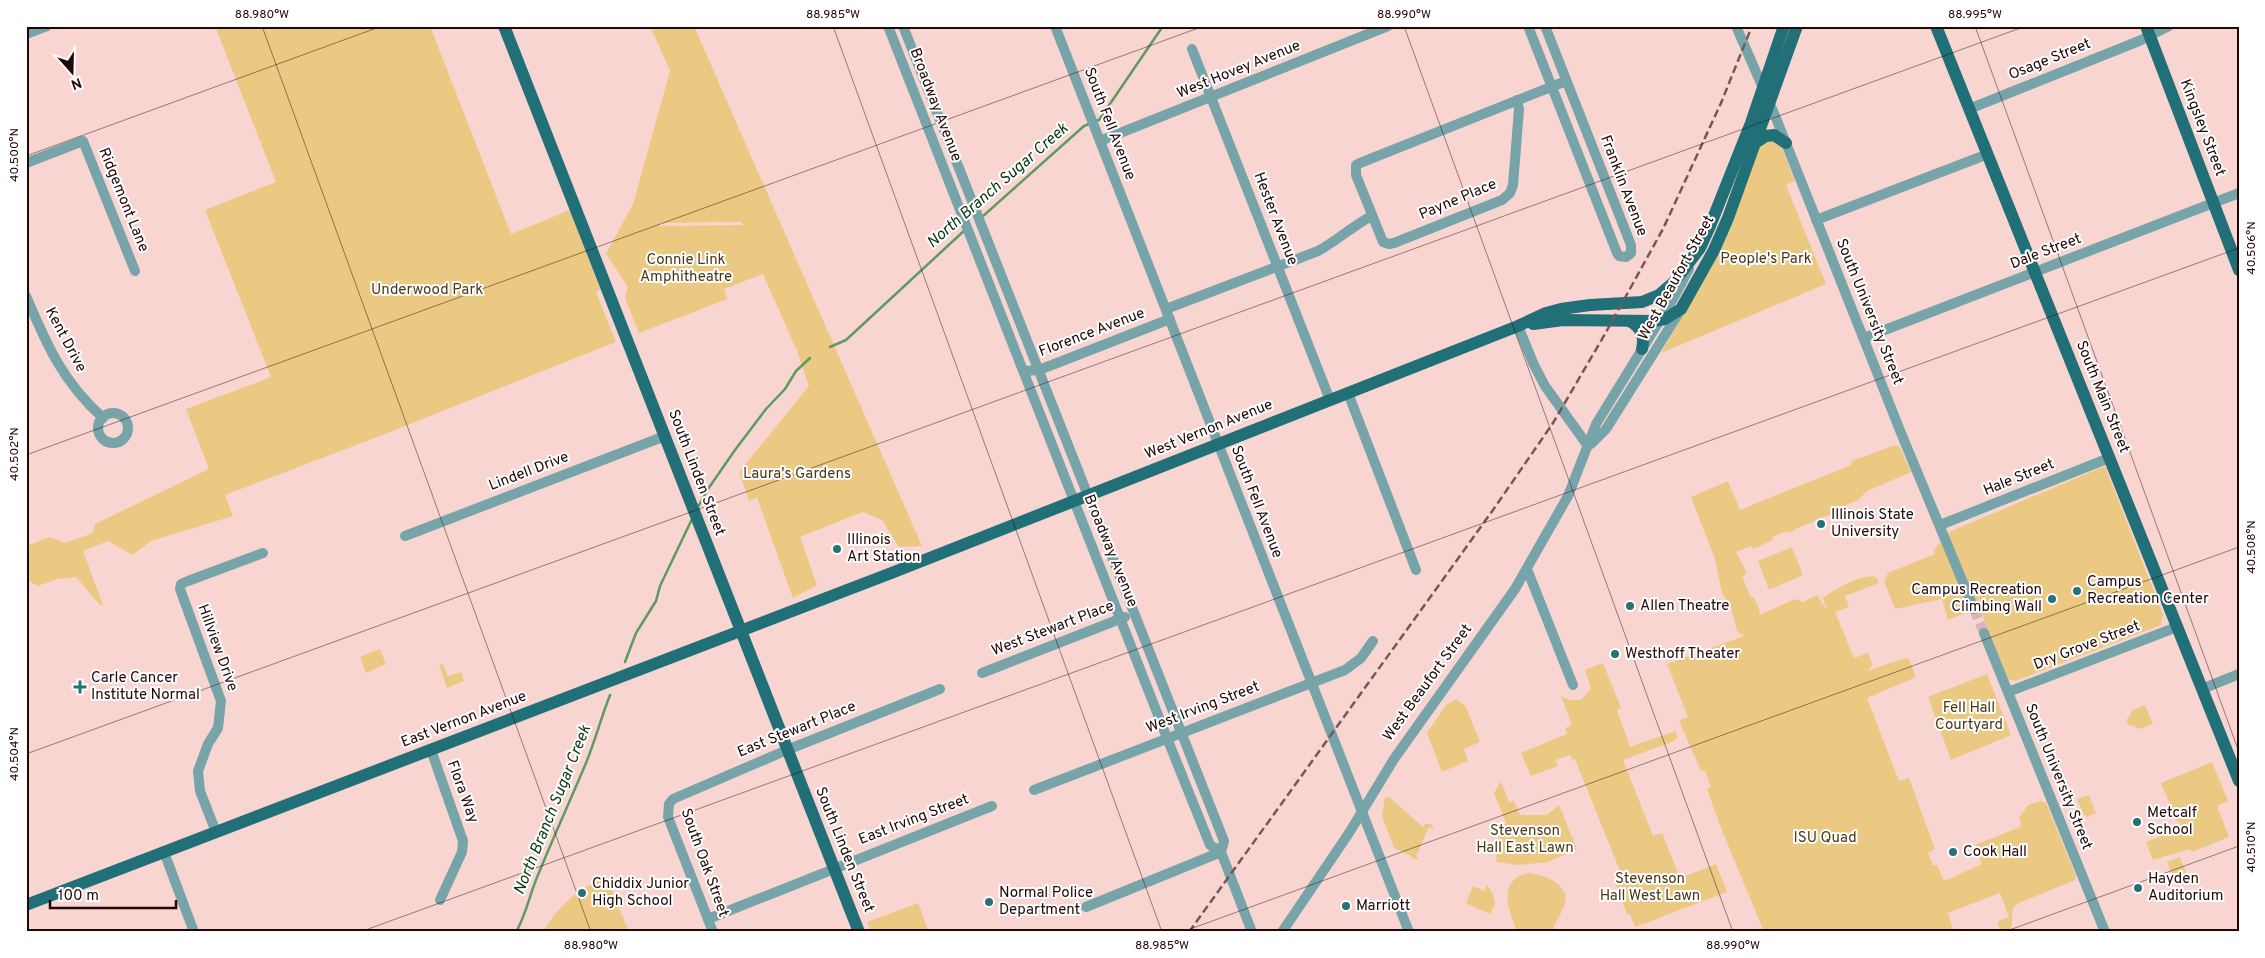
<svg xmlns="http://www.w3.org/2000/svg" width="2265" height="958" viewBox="0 0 2265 958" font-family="Overpass,sans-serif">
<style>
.green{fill:#ebc983;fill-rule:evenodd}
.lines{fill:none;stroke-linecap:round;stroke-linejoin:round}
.stream{stroke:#5d9b5f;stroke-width:2.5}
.minor-tunnel{stroke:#d9b6b3;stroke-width:10;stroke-dasharray:10 5;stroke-linecap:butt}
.minor{stroke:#77a4a9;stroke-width:10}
.major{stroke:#216f77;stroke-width:12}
.rail{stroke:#775756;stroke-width:2.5;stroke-dasharray:8 4;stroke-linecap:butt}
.ticks{fill:none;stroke:#230606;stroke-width:1;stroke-opacity:0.45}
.poi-dot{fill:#277179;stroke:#fff;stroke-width:2}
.labels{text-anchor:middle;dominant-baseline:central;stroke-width:4;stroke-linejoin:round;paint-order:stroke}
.street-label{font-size:15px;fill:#230606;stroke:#fff}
.park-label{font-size:15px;fill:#493916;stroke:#fff}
.poi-label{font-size:15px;fill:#230606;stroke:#fff;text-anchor:start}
.water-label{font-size:16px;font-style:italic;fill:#08360e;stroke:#fff}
.neatline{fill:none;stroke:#230606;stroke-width:2}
.ticks-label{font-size:12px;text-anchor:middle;fill:#230606}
</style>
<rect width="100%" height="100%" fill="#f9d5d2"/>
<g class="green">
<polygon points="215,26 430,26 511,234 570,210 600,289 596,292 616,342 385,434 225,495 233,516 151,541 132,555 108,541 83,551 103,605 101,606 76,577 57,579 38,586 29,581 26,582 26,546 50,537 65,543 93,533 95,524 209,469 186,409 271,377 205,210 276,182"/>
<path d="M 650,26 L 694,26 L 922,546 L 899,547 L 882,520 L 863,512 L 800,537 L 817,585 L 793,598 L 757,498 L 749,501 L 739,472 L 809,386 L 797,351 L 763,274 L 724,289 L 727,299 L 639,333 L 625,298 L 628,287 L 606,254 L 633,204 L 670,71 ZM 735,222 L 741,222 L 743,225 L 659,226 L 661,223 Z"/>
<polygon points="1777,140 1780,143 1795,181 1786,185 1826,284 1661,353 1701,285 1759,148 1764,141"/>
<path d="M 1895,445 L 1900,447 L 1911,472 L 1867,491 L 1858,500 L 1846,505 L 1847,508 L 1795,529 L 1795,530 L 1789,533 L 1787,531 L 1772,537 L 1773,540 L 1753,549 L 1751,546 L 1736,552 L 1747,573 L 1742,576 L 1751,598 L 1754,597 L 1760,612 L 1759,615 L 1795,599 L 1803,602 L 1817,595 L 1827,610 L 1823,598 C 1833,590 1866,571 1877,578 L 1879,583 L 1845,596 L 1849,607 L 1835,612 L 1854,658 L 1868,653 L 1873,665 L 1867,671 L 1905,658 L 1909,659 L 1916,677 L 1867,698 L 1899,781 L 1909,778 L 1935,849 L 1928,853 L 1933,865 L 1937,865 L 1944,881 L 1982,864 L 1975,845 L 2020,827 L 2021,824 L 2019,818 L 2028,805 L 2041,801 L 2046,803 L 2076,876 L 2075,880 L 2019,903 L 2013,908 L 2011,932 L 2001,932 L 1997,922 L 2009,917 L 2000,893 L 1948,913 L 1954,932 L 1764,932 L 1721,828 L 1707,789 L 1711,787 L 1705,771 L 1701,771 L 1679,721 L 1688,717 L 1667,664 L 1744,636 L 1737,631 L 1731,607 L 1722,593 L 1715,559 L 1691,497 L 1728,481 L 1740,510 L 1851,465 L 1852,461 Z"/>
<polygon points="2105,466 2163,615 2161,625 2015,681 2008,679 1979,607 1948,620 1942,599 1895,609 1884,581 1888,573 1935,554 1934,550 1949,532"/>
<polygon points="1792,547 1803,575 1769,590 1758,561"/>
<polygon points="380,649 386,664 366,673 360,657"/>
<polygon points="1603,663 1621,708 1617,710 1630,747 1675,731 1678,737 1674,741 1623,760 1653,836 1662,833 1680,878 1716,864 1727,892 1635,927 1630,914 1627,914 1614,880 1622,876 1575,759 1572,760 1570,755 1556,760 1558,766 1531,776 1521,753 1567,734 1565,728 1572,725 1561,696 1570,700 1581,700 1591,688 1585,670"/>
<polygon points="443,664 448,676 461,672 464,681 447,688 439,665"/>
<polygon points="1987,674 2011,735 1951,760 1928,697"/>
<polygon points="1456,699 1466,707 1480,742 1464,749 1468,761 1442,772 1427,733 1446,705"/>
<polygon points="2145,705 2153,724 2139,729 2134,726 2128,725 2126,720 2130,716 2131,711"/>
<polygon points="2212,762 2228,801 2217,806 2229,837 2192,852 2190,849 2153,860 2146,842 2178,829 2180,825 2179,821 2177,822 2161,783"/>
<polygon points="1501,781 1509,802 1514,801 1520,815 1547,815 1559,805 1577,849 1548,862 1518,865 1496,862 1499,832 1506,823 1494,793"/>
<polygon points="2089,795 2096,813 2088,817 2083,814 2077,799"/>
<polygon points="1385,797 1389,797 1423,827 1425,824 1431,824 1434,830 1429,827 1416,856 1419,860 1411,858 1411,856 1394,848 1382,816"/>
<polygon points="2180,857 2189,880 2177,885 2167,862"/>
<path d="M 1528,873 C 1542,874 1569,883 1565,902 C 1564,910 1557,919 1554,927 L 1555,932 L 1517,932 C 1509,910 1496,881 1528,873 Z"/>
<path d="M 606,876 L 629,932 L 543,932 C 558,906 579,888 606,876 Z"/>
<polygon points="1487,885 1492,892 1495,904 1490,914 1466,903 1473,886 1484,891"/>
<polygon points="918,903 929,932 871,932 867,922"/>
</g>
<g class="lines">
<g class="stream">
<polyline points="1094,122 1099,120 1163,26"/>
<polyline points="982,217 1084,126 1089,124"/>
<polyline points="830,347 846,340 966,229"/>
<polyline points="698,507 708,489 735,450 766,409 785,389 796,371 810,358"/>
<polyline points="625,662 636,633 656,601 660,586 692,519"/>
<path d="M 516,932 C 526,915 530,893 538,875 C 553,838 570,801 586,763 C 595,741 601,718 610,695"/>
</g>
<polyline class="minor-tunnel" points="1974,609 1984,633"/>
<g class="minor">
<polyline points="888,26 1167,738 1210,845 1221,852"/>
<polyline points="903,26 1224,841 1221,852 1252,932"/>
<polyline points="1055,26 1409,932"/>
<polyline points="1528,26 1617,253 1619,256 1626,257 1631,253 1631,245 1545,26"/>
<polyline points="1736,26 1776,118 1901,433 1974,609"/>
<polyline points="26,34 47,26"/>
<polyline points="1192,49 1330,400"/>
<polyline points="1517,100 1519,109 1513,185 1510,193 1502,200 1394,243 1389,244 1383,242 1356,175 1356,165 1360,163 1566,81"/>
<polyline points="1969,109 2139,41 2169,26"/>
<polyline points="1100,141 1388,26"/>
<polyline points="26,163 83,141 135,271"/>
<polyline points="1816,220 1988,154"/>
<path d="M 26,296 C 47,345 62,381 103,418"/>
<path d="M 1166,309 L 1318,251 C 1337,241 1352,226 1372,216"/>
<polyline points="1518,326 1534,365 1545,386 1588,446"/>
<polyline points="1864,338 2239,193"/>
<polyline points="1024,371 1039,370 1170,319"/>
<polyline points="1348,393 1416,570"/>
<circle cx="113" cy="428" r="15"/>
<polyline points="1591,444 1606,429 1680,311"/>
<polyline points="1940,525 2109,458"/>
<polyline points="405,536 665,436"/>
<polyline points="1527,569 1573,685"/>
<polyline points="1984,633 2105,932"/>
<polyline points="982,673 1125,617"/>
<polyline points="2202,689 2239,674"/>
<polyline points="2008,692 2177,627"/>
<polyline points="431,750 463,841 462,852 440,900"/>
<polyline points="1034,790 1345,670 1361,658 1373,641"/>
<polyline points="216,832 200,791 198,771 208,744 218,728 221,701 180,589 181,584 188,581 263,553"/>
<polyline points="164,852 194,932"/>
<polyline points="1086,907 1221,852"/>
<polyline points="708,919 992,806"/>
<polyline points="713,932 668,817 669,804 673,799 787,750 940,689"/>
<polyline points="1282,932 1349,833 1394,759 1515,589 1568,496 1596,424 1673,299 1689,269"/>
</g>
<g class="major">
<polyline points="504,26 859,932"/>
<polyline points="1936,26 2239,781"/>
<polyline points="2146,26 2239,270"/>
<polyline points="1755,143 1766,136 1774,135 1786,143"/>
<path d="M 1629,321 C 1641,327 1645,336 1642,349"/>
<polyline points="1533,324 1563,320 1654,321 1665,319 1681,309 1714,250 1728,218 1797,26"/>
<polyline points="26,905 894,572 1518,326 1546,313 1561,309 1590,305 1642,302 1659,295 1674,282 1700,248 1710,226 1751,123 1784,26"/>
</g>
<polyline class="rail" points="1189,932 1493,510 1553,423 1605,334 1663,229 1721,103 1752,26"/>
</g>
<path class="ticks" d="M 262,26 L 591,932M 833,26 L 1162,932M 1404,26 L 1733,932M 1975,26 L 2239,752M 26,156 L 382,26M 26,455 L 1204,26M 26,754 L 2026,26M 360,932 L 2239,248M 1182,932 L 2239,547M 2004,932 L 2239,846"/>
<g class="poi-dot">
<circle cx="1821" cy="524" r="5"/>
<circle cx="837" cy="549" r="5"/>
<circle cx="2077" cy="591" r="5"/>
<circle cx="2052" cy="599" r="5"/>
<circle cx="1630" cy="606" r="5"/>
<circle cx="1615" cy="654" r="5"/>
<path d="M77.5 679.5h5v5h5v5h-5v5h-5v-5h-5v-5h5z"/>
<circle cx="2137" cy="822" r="5"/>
<circle cx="1953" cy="852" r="5"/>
<circle cx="2138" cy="888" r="5"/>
<circle cx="582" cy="893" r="5"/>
<circle cx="989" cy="902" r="5"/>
<circle cx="1346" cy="906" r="5"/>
</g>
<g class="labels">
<g class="street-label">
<text transform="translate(2050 60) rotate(-22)">Osage Street</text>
<text transform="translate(1239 70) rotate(-22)">West Hovey Avenue</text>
<text transform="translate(935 105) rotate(69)">Broadway Avenue</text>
<text transform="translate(1109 124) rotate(69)">South Fell Avenue</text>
<text transform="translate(2202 128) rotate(69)">Kingsley Street</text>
<text transform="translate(1623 186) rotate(69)">Franklin Avenue</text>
<text transform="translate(123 200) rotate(68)">Ridgemont Lane</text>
<text transform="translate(1458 200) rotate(-23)">Payne Place</text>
<text transform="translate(1275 219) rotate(69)">Hester Avenue</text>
<text transform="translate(2046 252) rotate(-21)">Dale Street</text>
<text transform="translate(1677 278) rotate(-61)">West Beaufort Street</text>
<text transform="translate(1869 312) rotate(68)">South University Street</text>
<text transform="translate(1092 333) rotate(-21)">Florence Avenue</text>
<text transform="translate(65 340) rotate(62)">Kent Drive</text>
<text transform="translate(2102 397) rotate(68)">South Main Street</text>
<text transform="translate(1209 430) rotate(-22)">West Vernon Avenue</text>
<text transform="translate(529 472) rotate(-21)">Lindell Drive</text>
<text transform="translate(696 473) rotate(69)">South Linden Street</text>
<text transform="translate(2019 478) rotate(-22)">Hale Street</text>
<text transform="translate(1256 502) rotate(69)">South Fell Avenue</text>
<text transform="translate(1110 551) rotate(68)">Broadway Avenue</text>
<text transform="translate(1053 629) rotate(-21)">West Stewart Place</text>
<text transform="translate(2087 646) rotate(-21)">Dry Grove Street</text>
<text transform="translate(217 648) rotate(70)">Hillview Drive</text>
<text transform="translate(1428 683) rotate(-54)">West Beaufort Street</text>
<text transform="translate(1203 708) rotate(-21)">West Irving Street</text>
<text transform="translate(464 720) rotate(-21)">East Vernon Avenue</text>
<text transform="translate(797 730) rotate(-22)">East Stewart Place</text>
<text transform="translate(2058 777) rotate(68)">South University Street</text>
<text transform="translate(462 792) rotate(70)">Flora Way</text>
<text transform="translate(914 820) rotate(-21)">East Irving Street</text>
<text transform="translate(844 850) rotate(68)">South Linden Street</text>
<text transform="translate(704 863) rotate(70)">South Oak Street</text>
</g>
<g class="park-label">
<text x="1766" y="259">People's Park</text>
<text x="686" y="260">Connie Link<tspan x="686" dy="17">Amphitheatre</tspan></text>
<text x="427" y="290">Underwood Park</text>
<text x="797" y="474">Laura's Gardens</text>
<text x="1969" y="708">Fell Hall<tspan x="1969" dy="17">Courtyard</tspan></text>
<text x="1525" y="831">Stevenson<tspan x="1525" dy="17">Hall East Lawn</tspan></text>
<text x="1825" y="838">ISU Quad</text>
<text x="1650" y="879">Stevenson<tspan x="1650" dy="17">Hall West Lawn</tspan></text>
</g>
<g class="poi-label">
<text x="1831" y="515">Illinois State<tspan x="1831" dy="17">University</tspan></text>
<text x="847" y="540">Illinois<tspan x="847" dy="17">Art Station</tspan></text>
<text x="2087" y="582">Campus<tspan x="2087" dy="17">Recreation Center</tspan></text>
<text x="2042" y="590" text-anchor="end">Campus Recreation<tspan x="2042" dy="17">Climbing Wall</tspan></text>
<text x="1640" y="606">Allen Theatre</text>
<text x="1625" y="654">Westhoff Theater</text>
<text x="91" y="678">Carle Cancer<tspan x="91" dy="17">Institute Normal</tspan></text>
<text x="2147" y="813">Metcalf<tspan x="2147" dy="17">School</tspan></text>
<text x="1963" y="852">Cook Hall</text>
<text x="2148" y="879">Hayden<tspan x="2148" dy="17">Auditorium</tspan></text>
<text x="592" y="884">Chiddix Junior<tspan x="592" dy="17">High School</tspan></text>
<text x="999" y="893">Normal Police<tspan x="999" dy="17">Department</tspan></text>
<text x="1356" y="906">Marriott</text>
</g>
<g class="water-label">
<text transform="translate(998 186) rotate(-41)">North Branch Sugar Creek</text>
<text transform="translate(553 810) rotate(-68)">North Branch Sugar Creek</text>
</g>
</g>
<rect width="2265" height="958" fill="none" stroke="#ffffff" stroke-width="55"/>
<g transform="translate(72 72) rotate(160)" stroke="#ffffff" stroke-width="4" paint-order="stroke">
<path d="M0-4L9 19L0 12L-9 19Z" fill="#230606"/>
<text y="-8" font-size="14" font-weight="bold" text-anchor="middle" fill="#230606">N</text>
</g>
<path d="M50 900v8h126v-8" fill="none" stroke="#230606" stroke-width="2.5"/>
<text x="58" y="900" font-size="15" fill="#230606" stroke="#ffffff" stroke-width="4" paint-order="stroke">100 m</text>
<rect x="28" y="28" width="2210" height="902" class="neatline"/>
<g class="ticks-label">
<text x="262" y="18">88.980°W</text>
<text x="833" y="18">88.985°W</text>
<text x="1404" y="18">88.990°W</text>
<text x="1975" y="18">88.995°W</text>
<text transform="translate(14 155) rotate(-90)" y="4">40.500°N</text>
<text transform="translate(2251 248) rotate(-90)" y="4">40.506°N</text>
<text transform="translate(14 454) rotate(-90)" y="4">40.502°N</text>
<text transform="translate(2251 547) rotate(-90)" y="4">40.508°N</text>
<text transform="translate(14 754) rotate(-90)" y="4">40.504°N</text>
<text transform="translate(2251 847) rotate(-90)" y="4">40.510°N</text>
<text x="591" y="949">88.980°W</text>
<text x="1162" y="949">88.985°W</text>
<text x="1733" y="949">88.990°W</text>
</g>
</svg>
